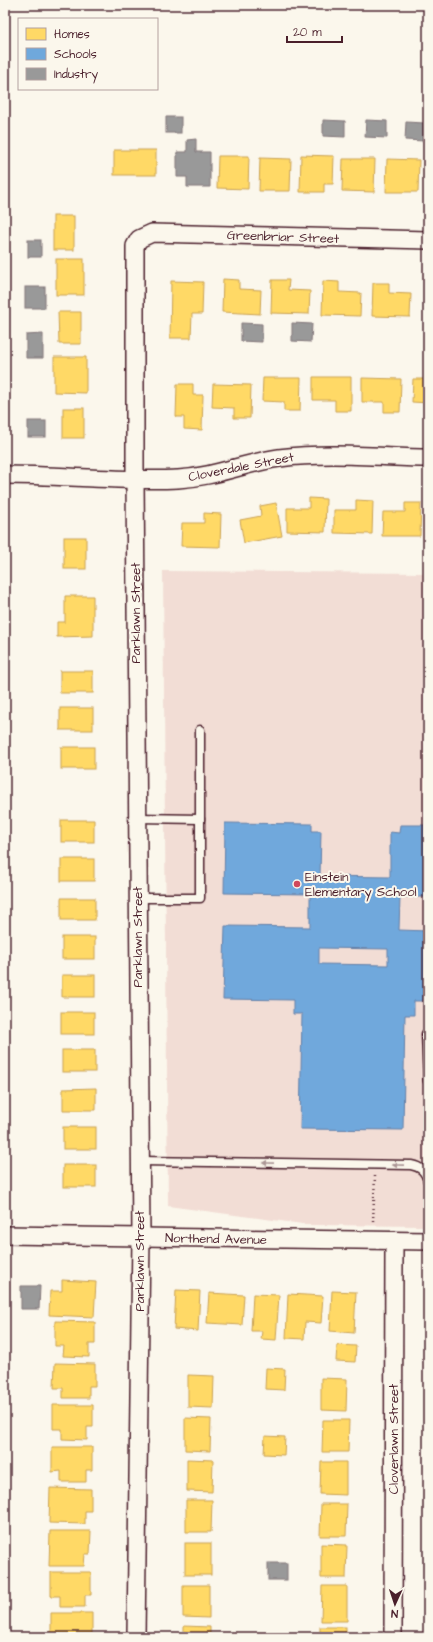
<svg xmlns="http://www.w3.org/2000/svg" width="433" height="1642" viewBox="0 0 433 1642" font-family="'Architects Daughter',sans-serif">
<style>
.built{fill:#f2ddd5}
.homes{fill:#ffd966;stroke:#c9a154}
.schools{fill:#6fa8dc;stroke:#647fa7;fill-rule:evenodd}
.industry{fill:#999;stroke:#817478}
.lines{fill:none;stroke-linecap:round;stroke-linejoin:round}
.lane-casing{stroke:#4a1f2b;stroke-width:11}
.street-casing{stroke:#4a1f2b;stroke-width:20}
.path{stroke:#4a1f2b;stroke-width:2.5;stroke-dasharray:1 3;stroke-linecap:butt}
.lane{stroke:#fbf7ec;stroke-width:8}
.street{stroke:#fbf7ec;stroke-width:17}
.oneway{fill:#ab9695}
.poi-dot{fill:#d1495b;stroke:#fbf7ec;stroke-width:1.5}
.labels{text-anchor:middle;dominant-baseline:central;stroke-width:4;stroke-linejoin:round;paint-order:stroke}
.street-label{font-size:13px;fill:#4a1f2b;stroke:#fbf7ec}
.poi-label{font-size:13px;fill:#4a1f2b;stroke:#fbf7ec;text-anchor:start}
</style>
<rect width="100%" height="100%" fill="#fbf7ec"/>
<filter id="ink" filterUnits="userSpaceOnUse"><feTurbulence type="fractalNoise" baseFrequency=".025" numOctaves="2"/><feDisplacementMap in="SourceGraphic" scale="8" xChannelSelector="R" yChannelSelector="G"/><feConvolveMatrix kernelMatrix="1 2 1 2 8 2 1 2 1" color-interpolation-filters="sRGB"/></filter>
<g filter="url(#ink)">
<polygon class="built" points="163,571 428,573 428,1226 310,1225 168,1206"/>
<g class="homes">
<rect x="114" y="150" width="42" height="25"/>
<polygon points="301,155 334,156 333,184 324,184 324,192 300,192"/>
<polygon points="218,156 249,156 248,189 217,188"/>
<polygon points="260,158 291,159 290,191 259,191"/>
<polygon points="343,159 375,159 374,192 342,191"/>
<polygon points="387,159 419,160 418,192 386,192"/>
<rect x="53" y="216" width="21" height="34"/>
<rect x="56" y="259" width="28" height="36"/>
<polygon points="223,279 239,280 239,289 261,290 260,314 222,312"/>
<polygon points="272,280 289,280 288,290 310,291 309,314 271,313"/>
<polygon points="171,281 203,282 202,314 192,314 191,338 170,338"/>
<polygon points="323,281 339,282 339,292 361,293 360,316 322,315"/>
<polygon points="373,283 389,283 389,293 411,294 410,317 372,316"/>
<polygon points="58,312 81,312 81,344 59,344"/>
<polygon points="54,357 86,357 86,393 54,392"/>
<polygon points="313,377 351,377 351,411 335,411 335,400 313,400"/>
<polygon points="263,378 301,378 300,411 284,411 284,402 262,401"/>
<polygon points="362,378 401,379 400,412 384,412 384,402 362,402"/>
<polygon points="413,379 428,379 428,403 412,402"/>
<polygon points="177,384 193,384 193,395 203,395 202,430 184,429 184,417 176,417"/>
<polygon points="213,384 251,385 250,418 234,418 234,408 212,407"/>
<rect x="63" y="408" width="21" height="30"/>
<polygon points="309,498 326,499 325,532 287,531 287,508 309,508"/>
<polygon points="356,500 373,501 372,534 334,533 334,510 356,510"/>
<polygon points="276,503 282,536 244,543 240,520 261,516 260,506"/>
<polygon points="405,503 421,503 420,536 382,536 383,512 405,512"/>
<polygon points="204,513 221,514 220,547 181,546 182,523 204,523"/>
<rect x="64" y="537" width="22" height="32"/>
<polygon points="65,596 93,596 93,636 57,637 57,622 65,622"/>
<rect x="60" y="671" width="33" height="22"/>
<rect x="60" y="708" width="33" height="22"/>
<rect x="61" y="747" width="33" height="22"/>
<rect x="61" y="820" width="33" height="22"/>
<rect x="61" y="859" width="33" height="22"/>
<rect x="61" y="898" width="34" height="22"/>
<rect x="62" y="937" width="33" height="22"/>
<rect x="62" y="975" width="33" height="22"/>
<rect x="61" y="1012" width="33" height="22"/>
<rect x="62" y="1050" width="33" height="22"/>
<polygon points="96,1088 96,1110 63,1110 63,1089"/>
<rect x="63" y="1127" width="33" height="22"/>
<rect x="63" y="1165" width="33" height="22"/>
<polygon points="62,1280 96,1282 94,1317 49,1315 50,1291 62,1291"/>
<polygon points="176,1290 200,1291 198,1331 174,1329"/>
<polygon points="332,1291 356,1292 354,1333 330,1331"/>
<polygon points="209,1293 244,1295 242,1325 207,1323"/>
<polygon points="253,1294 279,1295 276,1340 261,1339 262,1331 251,1331"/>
<polygon points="288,1294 323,1296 321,1323 305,1322 304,1339 286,1338"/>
<polygon points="55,1321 95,1322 95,1344 89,1344 89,1357 63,1356 64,1346 55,1346"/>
<polygon points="337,1345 356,1346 355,1362 336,1361"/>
<polygon points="55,1363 95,1364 95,1386 89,1386 89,1398 63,1398 63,1388 54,1388"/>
<polygon points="266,1368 285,1369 284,1390 265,1389"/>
<polygon points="188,1375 214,1376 213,1408 188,1407"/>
<polygon points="321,1378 347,1379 346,1411 321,1410"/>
<polygon points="53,1405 93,1405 93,1427 87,1427 87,1440 62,1439 62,1429 53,1429"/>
<polygon points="185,1418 211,1419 210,1451 185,1450"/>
<polygon points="323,1420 349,1420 348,1452 322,1452"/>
<polygon points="265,1436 285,1437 284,1455 264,1454"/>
<polygon points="52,1447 92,1447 92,1470 86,1470 86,1482 61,1482 61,1471 52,1472"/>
<polygon points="187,1459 213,1460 212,1492 187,1491"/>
<polygon points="321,1462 346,1462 346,1495 320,1494"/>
<polygon points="50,1488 91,1489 91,1511 85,1511 85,1524 49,1523"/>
<polygon points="186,1500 212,1500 211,1532 186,1532"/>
<polygon points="321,1504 347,1504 346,1536 320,1536"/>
<polygon points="50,1531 91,1531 90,1554 85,1554 84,1566 49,1566"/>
<rect x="185" y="1543" width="26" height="32"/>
<polygon points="321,1544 347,1545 346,1578 321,1578"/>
<polygon points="51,1572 91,1572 91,1595 85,1595 85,1607 60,1607 60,1596 51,1596"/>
<polygon points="183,1585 209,1585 209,1618 183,1617"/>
<polygon points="322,1586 347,1586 347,1621 321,1621"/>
<polygon points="51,1613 92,1613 92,1636 51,1637"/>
<polygon points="184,1626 210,1627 210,1637 184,1637"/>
<rect x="320" y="1627" width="26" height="10"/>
</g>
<path class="schools" d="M 225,823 L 312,824 L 312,831 L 321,831 L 320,876 L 390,877 L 390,832 L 399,833 L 400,825 L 428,825 L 428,897 L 400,897 L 399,930 L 428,931 L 428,1001 L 414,1001 L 414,1015 L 405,1015 L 403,1130 L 300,1129 L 302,1014 L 293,1014 L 293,1000 L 223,999 L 225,926 L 310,927 L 310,894 L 224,893 ZM 319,948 L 388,949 L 388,965 L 319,964 Z"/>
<g class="industry">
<rect x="166" y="117" width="15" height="16"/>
<polygon points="323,120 345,121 345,137 323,136"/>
<polygon points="366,120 387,121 387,138 365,137"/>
<polygon points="406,122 424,123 424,141 405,140"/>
<polygon points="196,139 196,152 210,152 210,187 187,187 187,177 177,177 177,152 187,152 187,140"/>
<rect x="28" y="240" width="13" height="17"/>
<rect x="25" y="287" width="20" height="21"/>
<polygon points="241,323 262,324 262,342 241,341"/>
<polygon points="292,323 312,324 311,342 292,341"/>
<polygon points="43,334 43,358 26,358 26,335"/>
<rect x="28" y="421" width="18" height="16"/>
<polygon points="5,704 7,704 8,721 5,721"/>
<polygon points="21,1286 40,1286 39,1309 21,1309"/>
<rect x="268" y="1563" width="19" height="17"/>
</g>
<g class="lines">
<defs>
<g id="lane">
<polyline points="138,818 200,819"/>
<polyline points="138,898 200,898 200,730"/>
<polyline points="426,1034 428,1081"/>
<path d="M 140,1161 L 411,1165 C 421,1167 425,1171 428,1181"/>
</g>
<g id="street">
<path d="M 5,475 C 63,475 121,482 178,479 C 215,477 244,463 279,458 C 328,452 379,457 428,458"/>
<polyline points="5,1235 428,1241"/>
<polyline points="136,1637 141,1237 135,479 135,246 139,239 152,233 428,240"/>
<polyline points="393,1637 394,1241"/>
</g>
</defs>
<use href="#lane" class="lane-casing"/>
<use href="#street" class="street-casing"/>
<polyline class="path" points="373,1221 375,1176"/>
<use href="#lane" class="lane"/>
<use href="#street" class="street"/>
</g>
<defs><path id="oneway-solid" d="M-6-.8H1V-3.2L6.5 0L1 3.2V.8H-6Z"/></defs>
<g class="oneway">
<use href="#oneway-solid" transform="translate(268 1163) rotate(-179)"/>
<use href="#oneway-solid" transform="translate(398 1165) rotate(-179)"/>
</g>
</g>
<circle class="poi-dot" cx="297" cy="884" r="4"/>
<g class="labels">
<g class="street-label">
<text transform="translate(283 237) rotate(2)">Greenbriar Street</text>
<text transform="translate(241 467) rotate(-11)">Cloverdale Street</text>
<text transform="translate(136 613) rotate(-90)">Parklawn Street</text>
<text transform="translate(138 937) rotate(-90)">Parklawn Street</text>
<text transform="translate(216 1239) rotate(1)">Northend Avenue</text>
<text transform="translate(140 1261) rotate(-90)">Parklawn Street</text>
<text transform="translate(394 1439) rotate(-90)">Cloverlawn Street</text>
</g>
<g class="poi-label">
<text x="305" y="877">Einstein<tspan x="305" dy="15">Elementary School</tspan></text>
</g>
</g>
<rect width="433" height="1642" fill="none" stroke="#fbf7ec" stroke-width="20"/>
<rect x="10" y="10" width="413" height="1622" fill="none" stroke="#4a1f2b" stroke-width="1.5" filter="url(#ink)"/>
<rect x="18" y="18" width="140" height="72" fill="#fbf7ec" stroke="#b4a19f"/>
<rect x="26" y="28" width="20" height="12" fill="#ffd966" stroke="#b4a19f"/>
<text x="54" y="38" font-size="12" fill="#4a1f2b">Homes</text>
<rect x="26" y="48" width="20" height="12" fill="#6fa8dc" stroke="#b4a19f"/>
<text x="54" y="58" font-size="12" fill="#4a1f2b">Schools</text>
<rect x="26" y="68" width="20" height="12" fill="#999999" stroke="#b4a19f"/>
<text x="54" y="78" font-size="12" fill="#4a1f2b">Industry</text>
<g transform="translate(395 1604) rotate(183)" stroke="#fbf7ec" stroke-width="3" paint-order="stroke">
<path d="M0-3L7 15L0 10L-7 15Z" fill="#4a1f2b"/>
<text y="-6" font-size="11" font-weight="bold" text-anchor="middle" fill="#4a1f2b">N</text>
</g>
<path d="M287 36v6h55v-6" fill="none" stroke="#4a1f2b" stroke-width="2"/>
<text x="293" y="36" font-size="12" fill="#4a1f2b" stroke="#fbf7ec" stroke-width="3" paint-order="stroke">20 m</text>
</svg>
